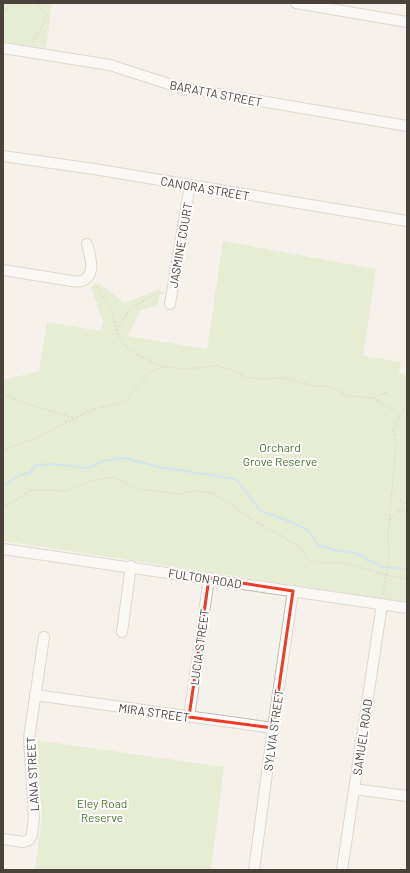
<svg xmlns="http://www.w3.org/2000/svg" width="410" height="873" viewBox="0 0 410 873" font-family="Barlow,sans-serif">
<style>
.green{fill:#d3e6b7}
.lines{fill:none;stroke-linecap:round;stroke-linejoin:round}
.stream{stroke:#acd6ed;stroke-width:2}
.minor-casing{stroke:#c0b9ae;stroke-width:12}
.path{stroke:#c1b4a0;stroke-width:1;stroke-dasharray:2 2;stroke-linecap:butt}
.minor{stroke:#fff;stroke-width:10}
.marked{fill:none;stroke:#ef3c28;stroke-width:3;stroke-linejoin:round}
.labels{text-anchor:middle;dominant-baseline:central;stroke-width:4;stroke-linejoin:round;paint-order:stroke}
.street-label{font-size:12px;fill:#494239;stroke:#fff}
.park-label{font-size:12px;fill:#4e792e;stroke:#fff}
</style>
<rect width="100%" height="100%" fill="#f5f2eb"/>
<g class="green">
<polygon points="3,3 52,3 46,48 3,42"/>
<polygon points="223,241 376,269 363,356 401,362 399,373 407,375 407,602 3,541 3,379 8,379 39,371 47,322 100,331 103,322 91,287 99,283 124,303 161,289 158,305 140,311 128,336 207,349"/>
<polygon points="35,740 224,767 211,870 35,870 42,816"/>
</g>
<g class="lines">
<polyline class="stream" points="3,487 17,476 29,473 36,465 54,464 88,468 104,461 125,458 159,467 236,479 261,511 294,523 309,531 318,545 336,550 356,553 382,567 407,569"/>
<defs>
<g id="minor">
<polyline points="296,3 407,22"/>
<polyline points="3,48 110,65 178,87 407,126"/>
<polyline points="3,156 94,169 407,221"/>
<path d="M 3,270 L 72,281 C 75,281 79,282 82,281 C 97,275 90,255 87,244"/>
<polyline points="170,304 190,185"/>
<polyline points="3,549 407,608"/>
<polyline points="122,632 131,566"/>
<polyline points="35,695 273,728"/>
<polyline points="189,717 209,578"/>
<polyline points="354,789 407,796"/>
<polyline points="3,839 23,842 29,840 32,835 34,816 29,738 44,637"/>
<polyline points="254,870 273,728 293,591"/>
<polyline points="342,870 382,604"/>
</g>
</defs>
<use href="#minor" class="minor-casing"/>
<g class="path">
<polyline points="3,12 13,3"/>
<polyline points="32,43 41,29 47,15 36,3"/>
<polyline points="94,283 112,310 117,332 124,345 137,355 163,367"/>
<polyline points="117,331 129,310 153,295 163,293"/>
<polyline points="3,394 34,406 74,418"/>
<polyline points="373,398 389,391"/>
<polyline points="3,450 37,438 75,418 92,410 126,401 150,372 163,367 187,369 216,366 231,369 246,377 261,379 282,378 315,386 332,387 349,396 373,398 394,410 400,417"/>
<polyline points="391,492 407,505"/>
<polyline points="3,508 32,490 67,491 90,481 114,477 136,489 177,494 195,491 213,493 253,520 299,546 309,560 325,563 346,563 386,575 407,579"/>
<polyline points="390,520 399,511 407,510"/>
<polyline points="383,595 389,554 388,535 396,445 393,429 407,404"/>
</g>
<use href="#minor" class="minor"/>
</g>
<path d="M0 0H410V873H0ZM 209,578 L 293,591 L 273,728 L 189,717 Z" fill="#f5f2eb" fill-opacity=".55" fill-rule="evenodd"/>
<path class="marked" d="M 209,578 L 293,591 L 273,728 L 189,717 Z"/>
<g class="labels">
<g class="street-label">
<text transform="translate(216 93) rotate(11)">BARATTA STREET</text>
<text transform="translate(205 188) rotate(10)">CANORA STREET</text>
<text transform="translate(180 245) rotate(-80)">JASMINE COURT</text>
<text transform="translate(205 578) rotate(9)">FULTON ROAD</text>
<text transform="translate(199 647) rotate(-82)">LUCIA STREET</text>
<text transform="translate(154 712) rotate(8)">MIRA STREET</text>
<text transform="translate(273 730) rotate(-82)">SYLVIA STREET</text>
<text transform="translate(362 737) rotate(-82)">SAMUEL ROAD</text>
<text transform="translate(32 774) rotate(-93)">LANA STREET</text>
</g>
<g class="park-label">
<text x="280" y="447">Orchard<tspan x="280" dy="14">Grove Reserve</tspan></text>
<text x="102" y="803">Eley Road<tspan x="102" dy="14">Reserve</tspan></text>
</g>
</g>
<rect width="410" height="873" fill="none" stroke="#494239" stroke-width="8"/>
</svg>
